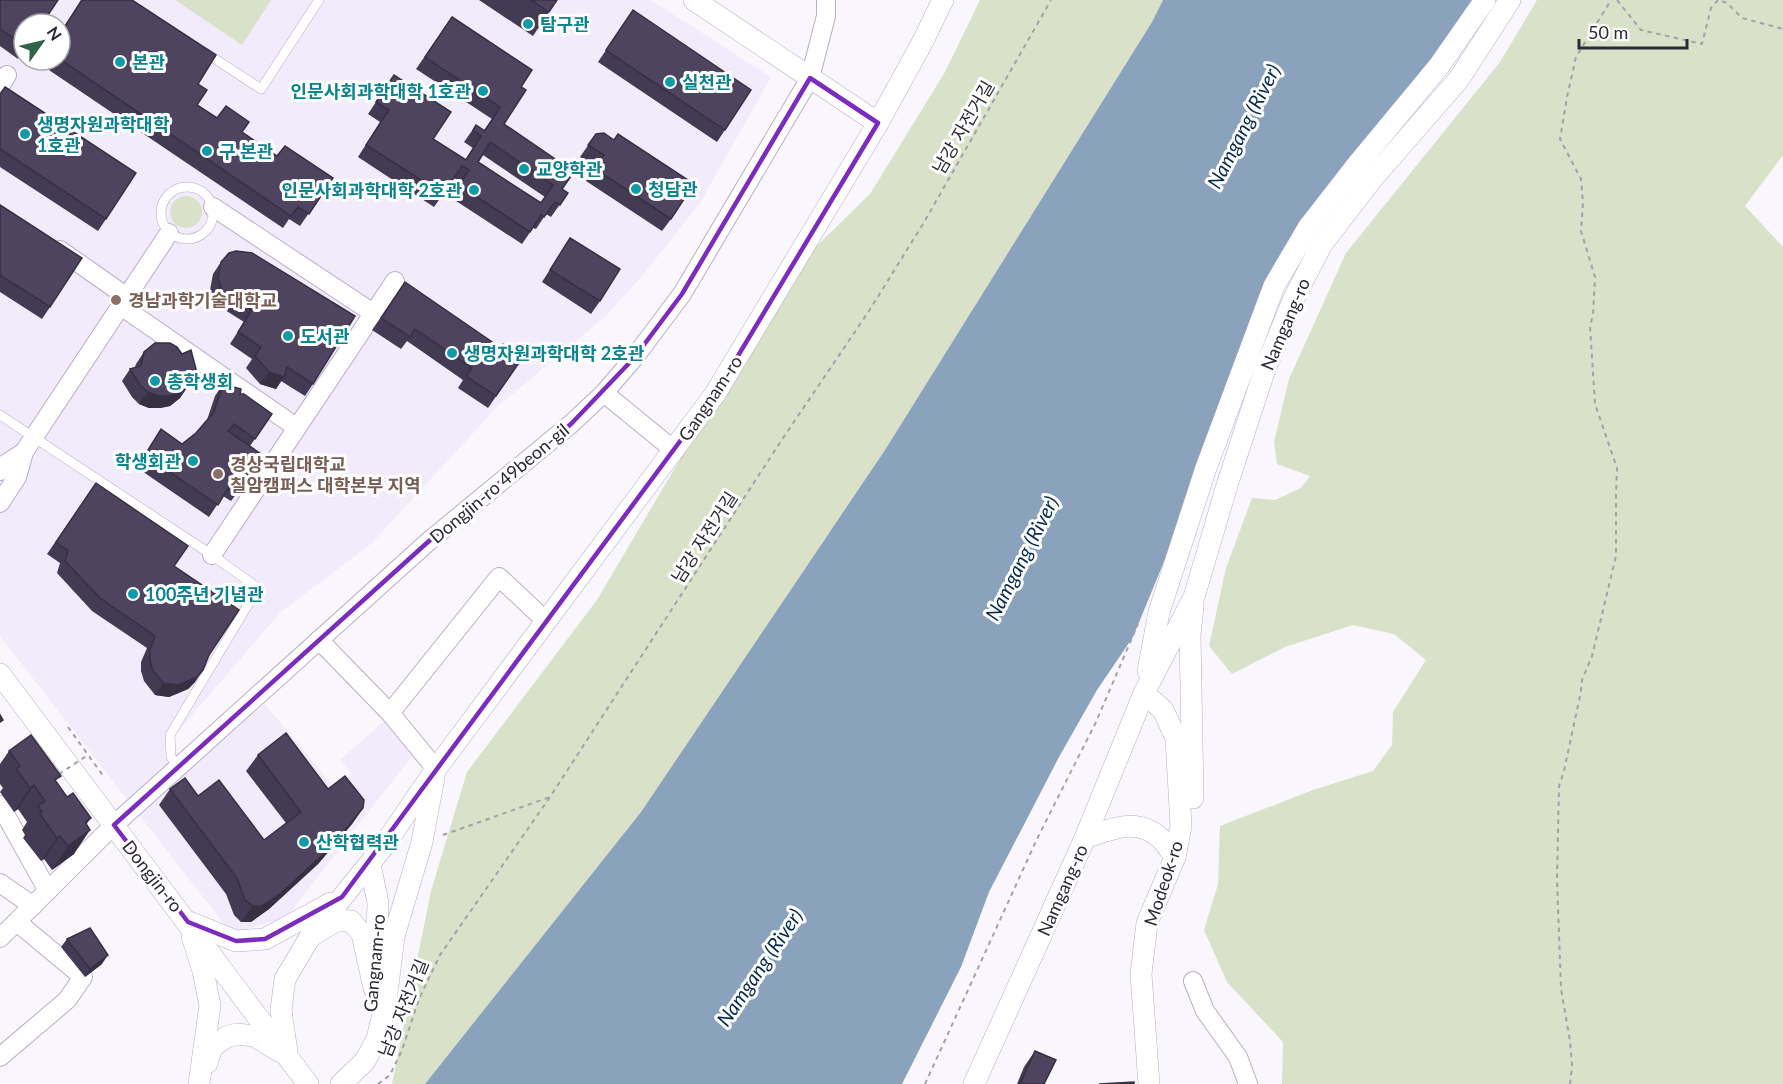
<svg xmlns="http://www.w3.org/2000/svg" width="1783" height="1084" viewBox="0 0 1783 1084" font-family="Lato,'Noto Sans KR',sans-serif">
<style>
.built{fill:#f2ebfb;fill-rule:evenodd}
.green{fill:#d9e1c8}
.water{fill:#8aa2bc}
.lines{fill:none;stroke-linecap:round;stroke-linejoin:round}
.service-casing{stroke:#b9acca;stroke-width:10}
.minor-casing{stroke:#b9acca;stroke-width:20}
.tertiary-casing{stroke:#b9acca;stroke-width:22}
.path{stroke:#a4a0a9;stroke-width:2;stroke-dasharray:4.5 4.5;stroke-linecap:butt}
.service{stroke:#fff;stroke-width:9}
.minor{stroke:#fff;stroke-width:18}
.tertiary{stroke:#fff;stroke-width:21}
.path-bridge{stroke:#a4a0a9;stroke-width:2;stroke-dasharray:4.5 4.5;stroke-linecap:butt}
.wall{fill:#433a53;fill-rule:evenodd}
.shaded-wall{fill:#373043}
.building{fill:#4e4460;stroke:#373043;stroke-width:1.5;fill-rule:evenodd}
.marked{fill:none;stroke:#7b2cbf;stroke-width:4.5;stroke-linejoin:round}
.culture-dot{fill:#0f9aa8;stroke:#fff;stroke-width:2}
.education-dot{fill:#8d6e63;stroke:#fff;stroke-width:2}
.labels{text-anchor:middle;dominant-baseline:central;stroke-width:6;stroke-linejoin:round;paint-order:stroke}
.culture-label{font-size:18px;font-weight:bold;fill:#0d838f;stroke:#fff;text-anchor:start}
.street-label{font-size:18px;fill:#2d2834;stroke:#fff}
.education-label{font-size:18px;font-weight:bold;fill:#785e54;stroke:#fff;text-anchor:start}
.water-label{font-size:20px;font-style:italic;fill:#032a4e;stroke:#fff}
</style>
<rect width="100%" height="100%" fill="#f9f7fd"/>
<path class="built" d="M 0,0 L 651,0 L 771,77 L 700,203 L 643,275 L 605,317 L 498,406 L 372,543 L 281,612 L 166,745 L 193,767 L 265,704 L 335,788 L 352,773 L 340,760 L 384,721 L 412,756 L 285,919 L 231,933 L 0,636 ZM 24,24 L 60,24 L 60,60 L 24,60 Z"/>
<g class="green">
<polygon points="175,0 271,0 242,45"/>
<polygon points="980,0 1163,0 1152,22 885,450 641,812 425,1084 392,1084 431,891 467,772 597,600 791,271 870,194 945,72"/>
<polygon points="1537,0 1783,0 1783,155 1745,206 1783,247 1783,1084 1282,1084 1283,1042 1227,982 1204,930 1218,884 1220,826 1313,790 1373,771 1392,745 1393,712 1426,660 1394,634 1353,625 1285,647 1232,674 1209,646 1226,568 1252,498 1275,500 1301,488 1310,476 1277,464 1274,442 1289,379 1346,253 1500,62"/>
<circle cx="186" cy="212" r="16"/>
</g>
<polygon class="water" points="1163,0 1487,0 1288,260 1133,637 1097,690 1059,757 989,892 961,967 902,1084 425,1084 641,812 885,450 1152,22"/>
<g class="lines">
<defs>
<g id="service">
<polyline points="206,53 261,89 319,0"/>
<circle cx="187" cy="213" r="26"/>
<polyline points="0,415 212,555 258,588 170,735 171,757 176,764"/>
</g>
<g id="minor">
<polyline points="0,86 7,75"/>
<polyline points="213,207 373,313"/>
<polyline points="60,250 127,297"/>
<polyline points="121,306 296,427"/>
<polyline points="604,393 675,451"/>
<polyline points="0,471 4,465 24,452"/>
<polyline points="0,503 17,477 24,452 169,233"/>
<polyline points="212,555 395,281"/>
<polyline points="319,640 390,713 436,769"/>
<polyline points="390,713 499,577 546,621"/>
<polyline points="0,805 48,891"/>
<polyline points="0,883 33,906"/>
<polyline points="0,938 114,825 429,541 571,424 604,393 634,358 682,294 810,78 826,16 826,0"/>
<polyline points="1193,981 1205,1011 1238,1057 1248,1084"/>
<polyline points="0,1057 67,1000 83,977 17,922"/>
</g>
<g id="tertiary">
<polyline points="694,0 878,123"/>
<polyline points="1193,607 1190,635 1193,798"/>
<polyline points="1148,671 1159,612 1206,468 1274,286 1308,228 1357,165 1439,66 1485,0"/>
<polyline points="0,674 308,1084"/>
<polyline points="1144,693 1163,710 1176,738 1181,826 1175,857 1147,923 1141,974 1149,1084"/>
<path d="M 1085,838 C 1111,829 1137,817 1160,838 C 1166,843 1170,851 1175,857"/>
<polyline points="370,864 378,903 376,965"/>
<polyline points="189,922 236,941 265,939 331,903"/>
<polyline points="192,936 203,971 210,1005 199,1084"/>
<polyline points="310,937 383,847 436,769 715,394 878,123 922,43 943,0"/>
<polyline points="287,1052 281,1010 285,979 310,937 337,920 351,921 362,934 374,988"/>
<polyline points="207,1063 212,1047 226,1037 237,1034 254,1036 279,1051"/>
<polyline points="341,1084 365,1061 377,1039 386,1001 394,936 422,842 434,778"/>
<polyline points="974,1084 1085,838 1144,693 1194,597 1228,482 1265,369 1294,298 1322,244 1372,179 1459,79 1510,0"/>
</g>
</defs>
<use href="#service" class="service-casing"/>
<use href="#minor" class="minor-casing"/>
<use href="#tertiary" class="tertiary-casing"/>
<g class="path">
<polyline points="1617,0 1641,30 1702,44 1711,8 1718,0 1727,3 1742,18 1783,29"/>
<polyline points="68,727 104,777"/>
<polyline points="443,835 550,797"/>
<polyline points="378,1084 390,1075 402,1050 419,999 440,955 550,797 779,444 869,311 923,224 1051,0"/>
<polyline points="925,1084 1037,839 1096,722 1138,624"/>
<polyline points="1570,1084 1572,1065 1570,1041 1561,989 1557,879 1559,786 1564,771 1581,691 1582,680 1592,656 1616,556 1616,494 1617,468 1595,404 1590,326 1593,315 1595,277 1581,231 1583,202 1581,179 1560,139 1567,97 1576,57 1611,0"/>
</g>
<use href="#service" class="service"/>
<use href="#minor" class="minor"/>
<use href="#tertiary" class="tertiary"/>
<polyline class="path-bridge" points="59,774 88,755"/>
</g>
<g class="wall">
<polygon points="0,0 24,24 24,50 18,59 0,46"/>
<polygon points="81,0 132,0 198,84 197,105 217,118 242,132 277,156 333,178 300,226 289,219 283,228 40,64 42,60 60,60 60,33"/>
<polygon points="479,0 557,0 533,36"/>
<polygon points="633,10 751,90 717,142 598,62"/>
<path d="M 452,17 L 521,87 L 504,124 L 562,189 L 568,193 L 551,217 L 546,214 L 536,229 L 533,228 L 522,244 L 450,197 L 460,182 L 454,178 L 434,207 L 358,157 L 380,122 L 368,114 L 394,75 L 433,139 L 465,160 L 473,148 L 464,142 L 476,125 L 484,130 L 492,119 L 416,69 ZM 483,155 L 545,197 L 541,203 L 478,162 Z"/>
<polygon points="0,93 106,219 98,231 0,167"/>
<polygon points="596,134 671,219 662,231 586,181 595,167 580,157"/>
<polygon points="0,205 50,307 42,319 0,292"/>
<polygon points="570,238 600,301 591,314 542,282"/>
<polygon points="221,262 313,384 305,396 281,381 276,389 260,384 246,368 252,359 230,344 244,322 214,303 210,290 213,274"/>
<polygon points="405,282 501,348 523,357 488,408 458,388 463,380 407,341 401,349 372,330"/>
<polygon points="144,352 188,386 180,398 170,406 160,408 149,408 139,404 132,397 122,381 130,369 135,367 136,364"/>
<polygon points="223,384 272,414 250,446 240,489 231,501 223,496 209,517 136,467 161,429 182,444 196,433 207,420 215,396"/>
<polygon points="96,483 174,566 209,655 195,682 188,689 169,697 155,695 144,681 141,671 141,662 147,648 92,611 57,573 60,563 47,554"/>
<polygon points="9,751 56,782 67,797 91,818 86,825 74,854 52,870 44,859 41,861 23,838 25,835 22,830 27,822 18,809 14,812 0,792 3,788 0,784 0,764"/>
<polygon points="258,755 328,789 363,808 352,824 318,864 269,909 251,922 241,922 234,915 226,894 159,805 170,789 198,796 264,840 286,823 246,771"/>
<polygon points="67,939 102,964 85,977 61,947"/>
<polygon points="1035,1051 1044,1084 1017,1084 1024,1067"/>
</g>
<g class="shaded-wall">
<polygon points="269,372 284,377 276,389 260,384"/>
<polygon points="188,386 180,398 170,406 160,408 149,408 139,404 148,392"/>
<polygon points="203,670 195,682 188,689 169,697 155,695 163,683"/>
<polygon points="34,785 18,809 14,812 30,788"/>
<polygon points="363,808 352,824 318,864 269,909 251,922 241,922 253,906"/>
<polygon points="90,830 74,854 52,870 68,846"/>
<polygon points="60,836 44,859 41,861 57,838"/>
<polygon points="108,955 102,964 85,977 90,969"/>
</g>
<g class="building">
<polygon points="0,0 58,0 42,24 24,24 24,45 0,29"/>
<polygon points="82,0 132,0 216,55 198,84 207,90 197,105 217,118 226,106 249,122 242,132 277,156 285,146 333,178 309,214 298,207 291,216 60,59 60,34"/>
<polygon points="531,0 557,0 549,12"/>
<polygon points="633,10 751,90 725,130 606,50"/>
<path d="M 452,17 L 532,70 L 521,87 L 526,90 L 504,124 L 574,172 L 562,189 L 568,193 L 560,205 L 555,202 L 544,217 L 541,215 L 530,232 L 459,185 L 469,170 L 462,166 L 443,194 L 366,145 L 389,110 L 376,102 L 394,75 L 451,112 L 433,139 L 466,160 L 481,136 L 473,130 L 476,125 L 485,131 L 500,107 L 425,57 ZM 490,142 L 553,185 L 541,203 L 478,162 Z"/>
<polygon points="5,87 136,173 106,219 0,149 0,94"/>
<polygon points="604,133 614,140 618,134 694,184 671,219 595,169 604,155 588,145 596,134"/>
<polygon points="0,205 82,258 50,307 0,275"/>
<polygon points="570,238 620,269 600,301 550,270"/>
<polygon points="236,251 252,253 355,316 313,384 287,367 284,377 269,372 255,356 261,347 238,332 252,310 222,291 218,278 221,262 229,253"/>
<polygon points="405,282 501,348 503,344 523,357 496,396 466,376 472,368 415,329 410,337 381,318"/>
<polygon points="155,343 170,343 177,347 182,354 191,350 196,369 188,386 178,394 168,396 158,396 148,392 140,385 130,369 141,366 144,352"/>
<polygon points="223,384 241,389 240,394 244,394 272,414 255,439 234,424 228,431 261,454 240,489 231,483 218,505 145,455 161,429 182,444 196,433 214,412"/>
<polygon points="96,483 188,546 174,566 239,610 209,655 203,670 197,677 178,685 163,683 152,669 150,659 150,650 155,636 100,598 65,561 68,551 56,542"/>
<polygon points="0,715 3,720 0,722"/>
<polygon points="286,733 328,789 345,776 364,800 363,808 330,848 281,893 262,906 253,906 245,900 237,878 170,789 185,778 198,796 219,780 264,840 301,812 258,755"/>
<polygon points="31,735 61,776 55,780 67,797 73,793 91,818 85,822 90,830 68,846 60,836 57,838 40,814 42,812 38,806 45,801 34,785 30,788 16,769 20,766 9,751"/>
<polygon points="90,928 108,955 90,969 67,939"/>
<polygon points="1035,1051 1056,1060 1044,1084 1020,1084"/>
<polygon points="1134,1082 1134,1084 1099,1084"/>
</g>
<path class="marked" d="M 810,78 L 878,123 L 715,394 L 342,897 L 265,939 L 236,941 L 188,922 L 114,825 L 429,541 L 571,424 L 634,358 L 682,294 Z"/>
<g class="culture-dot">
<circle cx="528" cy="24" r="6"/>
<circle cx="120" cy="62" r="6"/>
<circle cx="670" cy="82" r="6"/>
<circle cx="483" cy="91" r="6"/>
<circle cx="25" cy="134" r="6"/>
<circle cx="207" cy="151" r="6"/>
<circle cx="524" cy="169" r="6"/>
<circle cx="636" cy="189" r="6"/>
<circle cx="474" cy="190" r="6"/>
<circle cx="288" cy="336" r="6"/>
<circle cx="452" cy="353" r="6"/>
<circle cx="155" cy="381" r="6"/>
<circle cx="193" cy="461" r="6"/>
<circle cx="133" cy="594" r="6"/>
<circle cx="304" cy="842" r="6"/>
</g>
<g class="education-dot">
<circle cx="116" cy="300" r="6"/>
<circle cx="218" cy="474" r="6"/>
</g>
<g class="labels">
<g class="culture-label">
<text x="540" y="24">탐구관</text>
<text x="132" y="62">본관</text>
<text x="682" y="82">실천관</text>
<text x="471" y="91" text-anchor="end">인문사회과학대학 1호관</text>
<text x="37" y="124">생명자원과학대학<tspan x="37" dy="21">1호관</tspan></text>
<text x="219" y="151">구 본관</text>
<text x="536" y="169">교양학관</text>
<text x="648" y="189">청담관</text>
<text x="462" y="190" text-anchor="end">인문사회과학대학 2호관</text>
<text x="300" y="336">도서관</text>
<text x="464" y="353">생명자원과학대학 2호관</text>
<text x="167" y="381">총학생회</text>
<text x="181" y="461" text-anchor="end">학생회관</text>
<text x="145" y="594">100주년 기념관</text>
<text x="316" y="842">산학협력관</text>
</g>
<g class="street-label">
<text transform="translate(963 127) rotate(-60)">남강 자전거길</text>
<text transform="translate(1285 324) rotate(-67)">Namgang-ro</text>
<text transform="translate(710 398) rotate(-56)">Gangnam-ro</text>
<text transform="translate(499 483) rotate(-40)">Dongjin-ro 49beon-gil</text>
<text transform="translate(704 537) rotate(-57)">남강 자전거길</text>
<text transform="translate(153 876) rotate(52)">Dongjin-ro</text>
<text transform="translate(1163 883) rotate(-72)">Modeok-ro</text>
<text transform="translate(1062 890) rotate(-66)">Namgang-ro</text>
<text transform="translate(374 963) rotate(-85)">Gangnam-ro</text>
<text transform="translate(403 1008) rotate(-68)">남강 자전거길</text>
</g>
<g class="education-label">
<text x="128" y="300">경남과학기술대학교</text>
<text x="230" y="464">경상국립대학교<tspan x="230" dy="21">칠암캠퍼스 대학본부 지역</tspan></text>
</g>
<g class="water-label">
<text transform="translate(1243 126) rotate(-63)">Namgang (River)</text>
<text transform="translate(1021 558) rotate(-63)">Namgang (River)</text>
<text transform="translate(759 967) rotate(-56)">Namgang (River)</text>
</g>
</g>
<g transform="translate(42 42) rotate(56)"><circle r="28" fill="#ffffff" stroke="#aba9ae" stroke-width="1.5"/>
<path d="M0-4.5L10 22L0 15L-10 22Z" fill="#2f644a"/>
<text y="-9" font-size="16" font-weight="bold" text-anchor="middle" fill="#2d2834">N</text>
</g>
<path d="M1579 39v9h108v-9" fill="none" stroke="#2d2834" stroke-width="3"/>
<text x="1588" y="39" font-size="18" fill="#2d2834" stroke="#ffffff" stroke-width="4.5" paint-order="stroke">50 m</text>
</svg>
